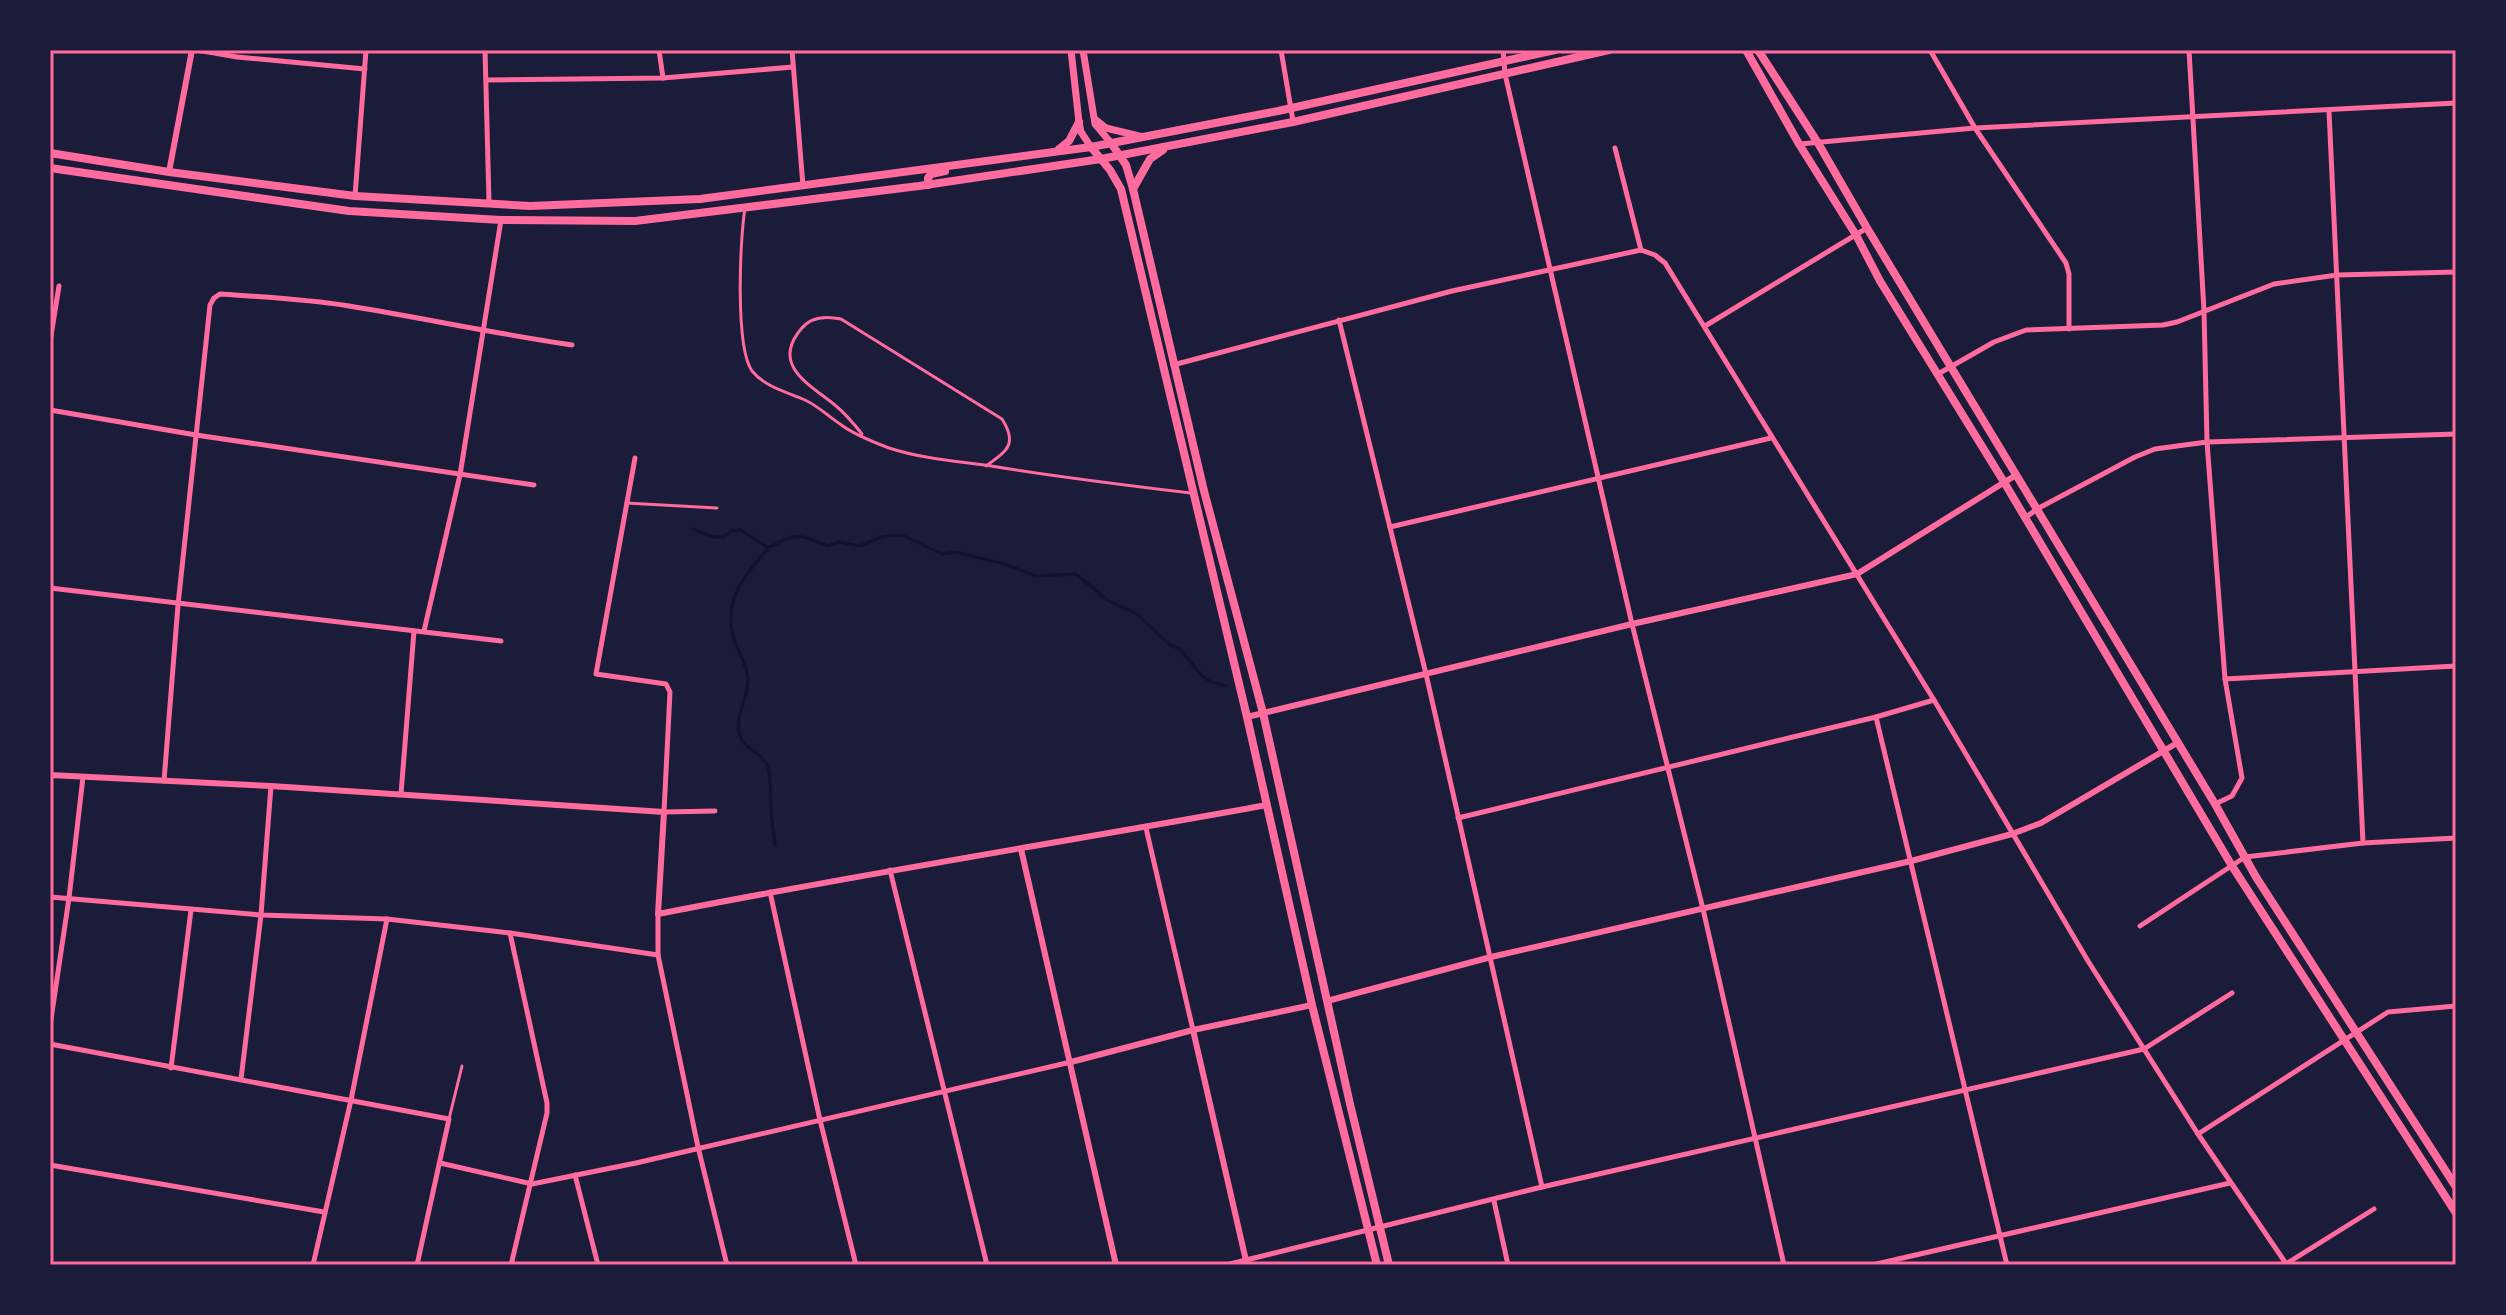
<svg xmlns="http://www.w3.org/2000/svg" width="2506" height="1315" viewBox="0 0 2506 1315" font-family="Jost,sans-serif">
<style>
.lines{fill:none;stroke-linecap:round;stroke-linejoin:round}
.stream{stroke:#12122b;stroke-width:3}
.service{stroke:#ff6b9d;stroke-width:3}
.minor{stroke:#ff6b9d;stroke-width:5}
.tertiary{stroke:#ff6b9d;stroke-width:6}
.secondary{stroke:#ff6b9d;stroke-width:7}
.primary{stroke:#ff6b9d;stroke-width:8}
.trunk{stroke:#ff6b9d;stroke-width:8}
.neatline{fill:none;stroke:#ff6b9d;stroke-width:3}
</style>
<rect width="100%" height="100%" fill="#1b1b3a"/>
<g class="lines">
<g class="stream">
<path d="M 693,529 L 713,537 L 723,537 L 732,531 L 741,530 L 767,547 C 775,546 779,542 786,539 C 800,532 814,541 827,546 L 839,542 L 860,546 L 881,537 L 895,535 L 904,536 L 942,554 L 955,552 L 1005,564 L 1036,576 L 1076,574 L 1109,601 L 1137,614 L 1170,645 L 1180,649 L 1202,676 L 1211,682 L 1227,686"/>
<path d="M 769,547 C 743,578 720,602 736,645 C 740,655 748,668 748,679 C 749,697 735,716 739,733 C 743,749 761,752 767,765 C 772,779 770,794 771,808 C 771,820 774,832 775,845"/>
</g>
<g class="service">
<path d="M 745,208 C 740,238 735,347 752,371 C 765,387 787,392 805,400 C 818,406 828,416 840,424 C 853,434 873,442 889,448 C 923,459 956,461 991,466 C 1057,477 1124,485 1190,493"/>
<path d="M 862,434 C 854,424 846,414 836,406 C 811,385 770,366 801,329 C 811,316 827,316 841,319 L 1002,419 C 1018,444 1007,451 986,466"/>
<polyline points="626,503 717,508"/>
<polyline points="449,1119 462,1066"/>
</g>
<g class="minor">
<polyline points="197,50 237,57 365,69"/>
<polyline points="485,50 489,202"/>
<polyline points="659,50 663,78"/>
<polyline points="792,50 803,186"/>
<polyline points="1281,50 1293,121"/>
<polyline points="1503,50 1505,74 1632,624 1703,909 1784,1265"/>
<polyline points="1930,50 1975,128 2066,263 2069,274 2069,329"/>
<polyline points="2189,50 2204,311 2207,442 2225,679 2242,778 2232,796 2215,804"/>
<polyline points="486,80 663,78 793,67"/>
<polyline points="2329,111 2363,843"/>
<polyline points="1800,144 1975,128 2456,103"/>
<polyline points="1615,148 1641,250"/>
<polyline points="355,196 366,50"/>
<polyline points="1641,250 1655,255 1665,263 1934,700 2088,961 2198,1134 2287,1265"/>
<polyline points="1339,320 1426,674 1542,1187"/>
<polyline points="1705,326 1867,228"/>
<polyline points="50,342 59,286"/>
<polyline points="1173,365 1452,291 1641,250"/>
<polyline points="1938,374 1994,342 2026,330 2163,325 2177,322 2274,284 2337,275 2456,272"/>
<polyline points="50,410 196,435 534,485"/>
<polyline points="635,458 596,674 666,684 670,692 664,812 715,811"/>
<polyline points="2025,518 2037,509 2135,457 2155,449 2207,442 2456,434"/>
<polyline points="1390,527 1771,438"/>
<polyline points="50,588 501,641"/>
<polyline points="424,631 460,475 501,220"/>
<polyline points="2225,679 2456,666"/>
<polyline points="1876,717 2007,1265"/>
<path d="M 164,781 L 178,605 L 210,305 L 214,298 L 220,294 C 263,297 306,299 349,306 C 423,318 497,334 572,345"/>
<polyline points="401,794 414,631"/>
<polyline points="1458,818 1876,717 1934,700"/>
<polyline points="1146,828 1193,1030"/>
<polyline points="890,870 987,1265"/>
<polyline points="770,892 820,1120 856,1265"/>
<polyline points="50,897 261,915 387,919 510,933 658,955"/>
<polyline points="658,914 658,955 698,1147 727,1265"/>
<polyline points="2140,926 2245,857 2363,843 2456,838"/>
<polyline points="510,933 547,1103 547,1113 511,1265"/>
<polyline points="50,1026 69,898 83,777"/>
<polyline points="50,1044 449,1119 417,1265"/>
<polyline points="171,1068 191,910"/>
<polyline points="241,1079 261,915 271,786"/>
<polyline points="2198,1134 2388,1012 2456,1006"/>
<polyline points="440,1163 532,1184 636,1163 1071,1062"/>
<polyline points="50,1165 324,1212"/>
<polyline points="575,1175 598,1265"/>
<polyline points="1494,1201 1508,1265"/>
<polyline points="2286,1264 2374,1209"/>
<polyline points="313,1265 351,1100 387,919"/>
<polyline points="1226,1265 1542,1187 2144,1049 2232,993"/>
<polyline points="1872,1265 2230,1183"/>
</g>
<g class="tertiary">
<polyline points="169,172 192,50"/>
<polyline points="1247,717 1632,624 1857,574 2016,475"/>
<path d="M 50,775 L 271,786 L 664,812 L 658,914 C 860,874 1064,842 1267,805"/>
<polyline points="1021,849 1116,1265"/>
<polyline points="1327,1001 1491,957 1911,861 2012,834 2041,823 2177,743"/>
<polyline points="1193,1030 1247,1265"/>
<polyline points="1071,1062 1193,1030 1312,1005"/>
</g>
<g class="secondary">
<polyline points="1071,50 1079,122 1081,132 1091,147"/>
<polyline points="1083,50 1095,124 1111,143"/>
<polyline points="1096,120 1106,128 1143,137"/>
</g>
<g class="primary">
<polyline points="1746,50 1799,144 1856,235 1880,281 2004,482 2232,866 2456,1213"/>
<polyline points="1758,50 1818,143 1867,228 2215,804 2256,877 2456,1187"/>
</g>
<g class="trunk">
<polyline points="1111,143 1126,165 1133,189 1204,491 1263,713 1350,1104 1389,1265"/>
<polyline points="1091,147 1110,170 1121,189 1247,717 1312,1005 1377,1265"/>
<polyline points="1059,149 1069,141 1079,122"/>
<polyline points="50,153 169,172 355,196 530,206 700,199 1091,147 1278,111 1555,50"/>
<polyline points="50,168 349,211 501,220 635,221 919,186 1101,159 1293,122 1609,50"/>
<polyline points="928,185 928,178 931,174 945,171"/>
<polyline points="1133,189 1150,159 1163,150"/>
</g>
</g>
<rect width="2506" height="1315" fill="none" stroke="#1b1b3a" stroke-width="104"/>
<rect x="52" y="52" width="2402" height="1211" class="neatline"/>
</svg>
